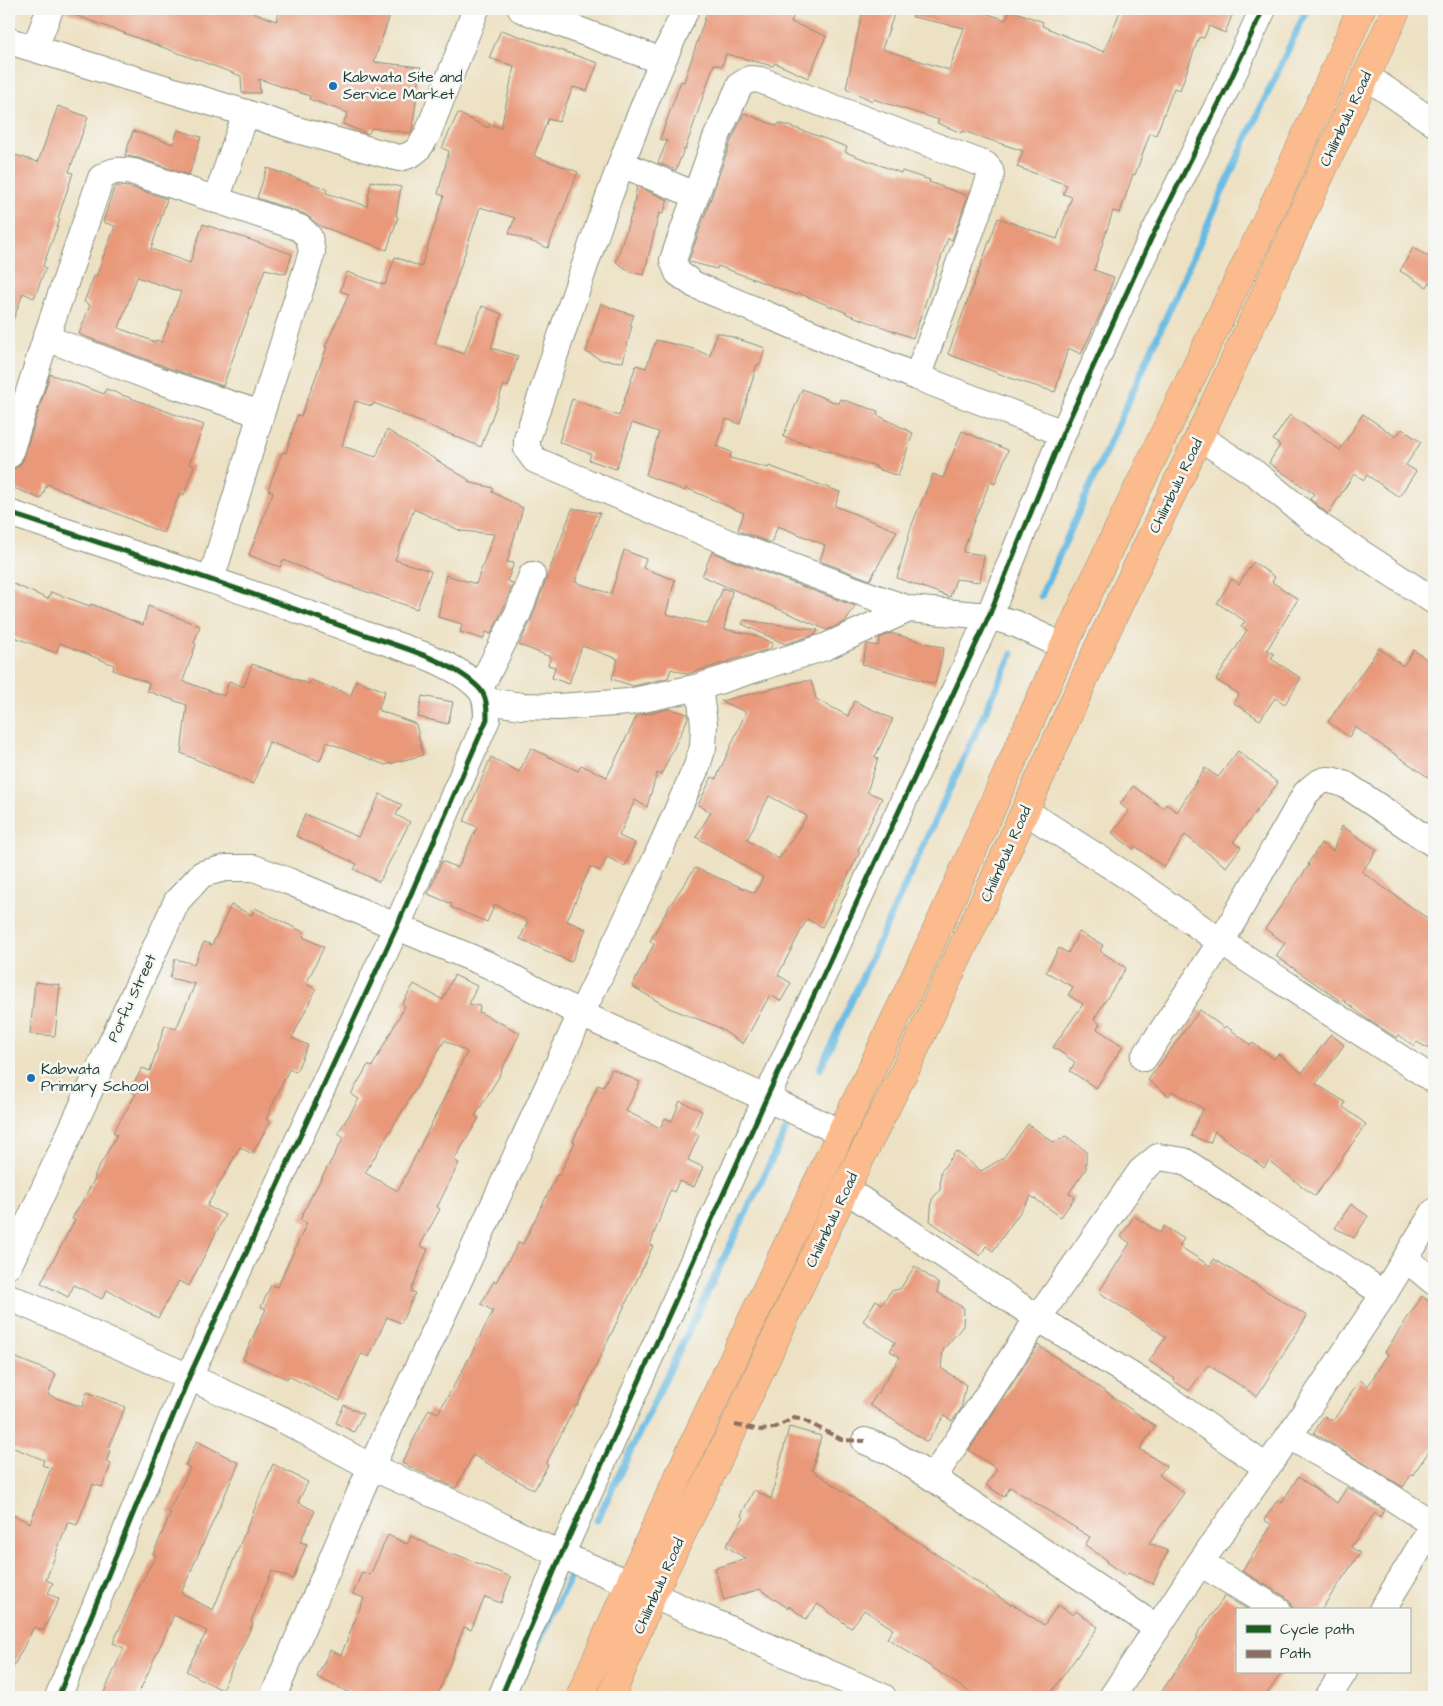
<svg xmlns="http://www.w3.org/2000/svg" width="1443" height="1706" viewBox="0 0 1443 1706" font-family="'Architects Daughter',sans-serif">
<style>
.lines{fill:none;stroke-linecap:round;stroke-linejoin:round}
.stream{stroke:#66bae2;stroke-width:7}
.building{fill:#e9997a;fill-rule:evenodd}
.minor-casing{stroke:#868f7c;stroke-width:28}
.major-casing{stroke:#868f7c;stroke-width:29}
.minor{stroke:#fff;stroke-width:26}
.major{stroke:#fbbb8d;stroke-width:28}
.quiet{stroke:#8d6e63;stroke-width:4;stroke-dasharray:8 4;stroke-linecap:butt}
.cycleway-casing{stroke:#f6f6f2;stroke-width:8}
.cycleway{stroke:#1b5e20;stroke-width:5}
.poi-dot{fill:#1f6fb2;stroke:#f6f6f2;stroke-width:2}
.labels{text-anchor:middle;dominant-baseline:central;stroke-width:5;stroke-linejoin:round;paint-order:stroke}
.poi-label{font-size:15px;fill:#1f3d34;stroke:#f6f6f2;text-anchor:start}
.street-label{font-size:15px;fill:#1f3d34;stroke:#f6f6f2}
</style>
<rect width="100%" height="100%" fill="#f6f6f2"/>
<filter id="ink" filterUnits="userSpaceOnUse"><feTurbulence type="fractalNoise" baseFrequency=".02" numOctaves="2"/><feDisplacementMap in="SourceGraphic" scale="10" xChannelSelector="R" yChannelSelector="G"/><feConvolveMatrix kernelMatrix="1 2 1 2 8 2 1 2 1" color-interpolation-filters="sRGB"/></filter>
<filter id="wash" filterUnits="userSpaceOnUse"><feTurbulence type="fractalNoise" baseFrequency=".0096" numOctaves="4" result="noise"/><feDisplacementMap in="SourceGraphic" scale="20" xChannelSelector="R" yChannelSelector="G"/><feGaussianBlur stdDeviation="1.12" result="paint"/><feColorMatrix in="noise" values="0 0 0 0 0 0 0 0 0 0 0 0 0 0 0 0 0 1.4 0 .05"/><feComposite in="paint" operator="in"/></filter>
<g filter="url(#wash)">
<rect width="100%" height="100%" fill="#ede1c3"/>
<g class="lines">
<g class="stream">
<polyline points="1041,596 1237,159 1307,9"/>
<polyline points="820,1069 1012,654"/>
<polyline points="597,1520 786,1130"/>
<polyline points="536,1647 571,1576"/>
</g>
</g>
<g id="blocks">
<g class="building">
<polygon points="65,9 244,9 276,21 281,9 392,9 374,62 421,67 412,130 411,133 372,128 368,134 343,124 348,113 309,99 310,96 259,79 260,93 242,93 241,76 64,11"/>
<polygon points="708,9 740,9 757,15 759,9 796,9 791,22 826,36 808,78 775,63 773,66 726,54 722,66 714,64 685,150 684,149 676,170 658,163 667,141 660,139 681,81 684,82"/>
<polygon points="863,9 896,9 882,49 949,70 964,28 913,17 913,9 974,9 1006,20 1010,10 1043,22 1042,26 1104,52 1121,9 1222,9 1233,13 1225,33 1209,26 1204,38 1199,37 1180,90 1174,88 1156,135 1150,133 1135,175 1133,174 1120,213 1113,211 1094,270 1114,277 1105,304 1081,354 1068,348 1055,392 1013,379 948,354 998,218 1057,239 1072,197 1063,194 1067,185 1017,167 1023,151 963,131 962,133 937,123 939,120 873,99 872,101 846,88"/>
<polygon points="501,30 598,63 587,91 573,87 559,122 548,119 534,156 578,172 548,248 509,233 515,218 480,207 435,344 464,354 482,306 502,314 491,348 518,356 508,387 504,385 481,447 374,403 372,406 355,401 342,446 376,457 387,430 469,480 468,482 493,488 492,492 523,508 507,562 514,563 507,581 513,583 504,607 491,634 486,632 483,639 460,632 462,624 438,617 446,575 476,584 494,534 461,531 414,509 395,560 431,571 417,609 335,581 283,560 280,567 249,555 273,492 268,490 282,452 286,453 297,415 301,416 327,347 325,347 349,294 340,291 347,272 385,285 395,257 421,267 444,196 438,194 449,151 442,148 458,113 488,128 490,124 501,128 514,66 489,58"/>
<polygon points="58,106 88,117 69,172 73,173 58,218 60,219 43,266 46,268 34,298 23,293 11,326 9,325 9,153 38,162"/>
<polygon points="744,113 777,126 779,123 807,132 847,147 845,152 901,173 902,171 930,180 929,182 968,196 952,240 948,238 913,338 847,314 847,313 798,293 797,295 718,266 717,269 690,262 689,260 730,144"/>
<polygon points="178,130 201,137 189,175 139,158 125,156 133,131 173,144"/>
<polygon points="267,168 327,189 326,193 367,206 371,181 401,187 396,216 398,217 387,250 320,226 305,214 257,198"/>
<path d="M 117,186 L 131,187 L 167,199 L 151,249 L 190,263 L 203,224 L 292,254 L 286,274 L 265,269 L 223,386 L 163,366 L 79,334 L 90,305 L 84,302 L 94,276 L 96,277 L 115,226 L 103,222 L 114,188 ZM 137,277 L 181,292 L 162,342 L 156,340 L 155,342 L 119,328 Z"/>
<polygon points="637,186 668,200 663,214 659,213 644,275 631,272 616,262 633,209"/>
<polygon points="1413,248 1434,259 1434,275 1427,287 1400,271"/>
<polygon points="601,303 617,310 634,315 630,325 632,325 623,362 602,360 586,352"/>
<polygon points="717,332 765,348 760,365 757,364 740,424 726,419 716,446 731,452 730,458 768,468 769,466 840,492 835,506 897,531 870,580 820,561 825,545 778,526 771,543 742,532 738,530 744,513 686,488 685,491 646,475 659,432 632,423 616,469 589,460 591,454 559,442 572,399 619,416 636,365 646,368 656,340 694,349 710,356"/>
<polygon points="50,374 104,394 106,389 204,425 189,464 194,466 184,495 180,493 163,533 47,484 41,499 9,486 9,470 19,466 23,460"/>
<polygon points="802,389 839,404 840,399 878,411 877,415 913,433 898,476 875,468 876,466 783,437"/>
<polygon points="1363,414 1396,437 1402,429 1421,442 1406,465 1416,471 1399,497 1367,475 1364,480 1354,474 1328,514 1310,499 1314,494 1269,463 1280,445 1273,440 1290,415 1340,450"/>
<polygon points="962,431 1008,450 995,484 990,482 973,523 963,552 984,555 980,582 956,579 950,597 897,578 911,527 933,474 943,478"/>
<polygon points="572,509 579,509 600,513 575,582 611,594 624,550 646,559 643,568 675,580 666,614 708,624 723,588 732,591 724,629 753,635 773,643 770,649 687,674 671,669 668,678 633,686 612,679 618,659 582,646 569,684 552,678 555,667 548,665 551,657 519,645 532,618"/>
<polygon points="712,552 731,560 855,606 846,621 827,630 702,576"/>
<polygon points="1253,562 1275,577 1272,582 1298,599 1267,650 1274,654 1271,659 1301,678 1285,704 1275,698 1260,720 1234,703 1239,694 1216,680 1247,630 1241,627 1245,621 1217,603 1232,579 1239,584"/>
<polygon points="9,582 48,599 51,592 90,606 91,604 143,625 148,606 200,626 194,643 196,644 183,681 224,696 229,681 244,687 252,664 309,684 311,680 351,695 356,680 385,691 378,710 416,724 423,755 385,765 327,742 320,761 269,742 253,784 181,753 187,705 147,691 149,683 113,670 114,665 60,643 56,653 9,635"/>
<polygon points="744,620 818,630 815,635 785,644 742,624"/>
<polygon points="891,633 944,648 935,684 862,664 867,644 878,646 880,638"/>
<polygon points="1379,648 1403,666 1414,650 1434,665 1434,781 1355,727 1349,737 1328,722"/>
<path d="M 803,681 L 811,681 L 816,699 L 848,716 L 854,701 L 893,719 L 875,757 L 878,758 L 867,792 L 882,798 L 858,850 L 860,852 L 822,927 L 807,919 L 778,975 L 791,983 L 781,1001 L 770,995 L 743,1044 L 716,1026 L 669,1008 L 632,986 L 654,944 L 650,941 L 670,905 L 695,868 L 755,893 L 763,877 L 696,837 L 711,812 L 698,805 L 712,777 L 716,779 L 746,712 L 721,701 ZM 769,796 L 807,816 L 779,859 L 747,840 Z"/>
<polygon points="422,696 453,702 448,724 418,717"/>
<polygon points="669,709 688,714 688,718 661,775 657,773 647,807 635,800 619,836 635,843 625,866 607,857 600,871 590,867 567,921 586,929 571,962 520,939 528,921 495,904 487,922 451,907 452,904 428,894 442,861 458,868 477,827 464,821 491,757 519,772 531,748 578,771 581,765 607,777 637,716"/>
<polygon points="1238,751 1278,783 1233,842 1241,847 1226,867 1185,835 1164,867 1135,846 1133,849 1112,833 1129,811 1120,804 1133,786 1163,808 1166,804 1177,812 1205,768 1218,777"/>
<polygon points="380,794 402,805 396,815 410,822 379,882 354,869 357,864 296,836 305,814 358,837"/>
<polygon points="1342,826 1377,850 1362,872 1434,923 1434,1052 1417,1042 1414,1046 1399,1035 1397,1038 1367,1019 1343,1000 1341,1002 1339,1000 1276,956 1285,943 1265,929 1309,865 1308,864 1321,843 1333,851"/>
<polygon points="231,905 252,915 255,908 305,933 303,937 324,947 306,984 316,989 292,1038 308,1045 296,1072 289,1069 266,1119 270,1122 252,1154 240,1147 207,1206 225,1215 189,1286 179,1281 158,1318 107,1290 102,1299 74,1285 68,1297 41,1283 75,1220 72,1219 96,1177 94,1176 117,1135 113,1132 136,1094 130,1091 142,1068 150,1071 165,1025 176,1029 195,984 170,978 175,959 194,964 204,942 212,945"/>
<polygon points="1079,932 1103,945 1100,951 1126,968 1094,1019 1100,1024 1097,1029 1123,1046 1096,1088 1070,1071 1075,1062 1053,1047 1083,1004 1068,995 1073,987 1046,972 1059,948 1068,953"/>
<path d="M 454,975 L 477,986 L 469,1004 L 480,1006 L 479,1012 L 520,1033 L 499,1075 L 500,1075 L 475,1116 L 479,1118 L 454,1160 L 459,1163 L 437,1207 L 440,1209 L 420,1246 L 428,1249 L 411,1291 L 415,1293 L 401,1323 L 387,1317 L 369,1357 L 361,1354 L 340,1401 L 288,1376 L 287,1379 L 243,1359 L 266,1309 L 261,1307 L 271,1285 L 277,1287 L 307,1223 L 300,1220 L 310,1199 L 344,1137 L 338,1133 L 359,1099 L 351,1094 L 368,1065 L 372,1067 L 405,1006 L 402,1004 L 414,984 L 443,1000 ZM 445,1040 L 467,1052 L 398,1191 L 365,1173 Z"/>
<polygon points="35,982 60,985 55,1036 30,1034"/>
<polygon points="1200,1010 1224,1028 1226,1026 1251,1045 1253,1043 1274,1059 1278,1054 1302,1073 1331,1034 1344,1045 1316,1084 1345,1102 1343,1107 1366,1124 1315,1196 1269,1161 1264,1168 1215,1131 1210,1143 1191,1136 1198,1118 1204,1109 1172,1091 1169,1096 1148,1080"/>
<polygon points="612,1069 640,1082 626,1111 660,1128 665,1118 672,1121 680,1101 702,1111 693,1133 699,1135 688,1160 703,1167 694,1187 679,1181 674,1192 670,1190 650,1245 653,1246 577,1406 576,1405 546,1464 548,1465 534,1490 473,1455 456,1488 402,1463 429,1409 438,1413 465,1366 493,1311 481,1304 494,1281 496,1282 519,1242 523,1244 557,1175 559,1176 575,1142 573,1141 598,1085 603,1087"/>
<polygon points="1028,1124 1053,1142 1066,1136 1086,1151 1086,1169 1069,1193 1075,1197 1061,1217 1031,1196 993,1251 986,1246 980,1256 930,1221 932,1199 940,1190 941,1171 956,1151 981,1171 1003,1158"/>
<polygon points="1351,1204 1368,1216 1354,1238 1335,1228"/>
<polygon points="1134,1216 1160,1233 1164,1226 1184,1239 1179,1246 1210,1266 1214,1259 1307,1316 1257,1396 1208,1365 1189,1391 1174,1381 1175,1379 1149,1361 1166,1337 1099,1292 1130,1243 1121,1237"/>
<polygon points="915,1266 939,1284 937,1292 964,1308 963,1326 943,1350 941,1368 966,1385 961,1409 952,1421 944,1416 927,1442 870,1405 900,1357 890,1351 895,1342 863,1321 876,1300 882,1304 891,1291 900,1289"/>
<polygon points="1422,1296 1434,1305 1434,1444 1412,1476 1411,1475 1403,1487 1314,1433 1324,1416 1333,1421 1360,1380 1368,1386 1388,1354 1385,1352"/>
<polygon points="1038,1345 1155,1426 1140,1449 1166,1466 1159,1475 1184,1493 1149,1543 1168,1551 1153,1584 1128,1573 1126,1576 1106,1562 1107,1560 1085,1545 1090,1537 1010,1487 1004,1497 986,1485 997,1469 969,1450"/>
<polygon points="9,1355 56,1374 48,1395 82,1407 87,1392 125,1407 108,1450 110,1451 106,1462 111,1464 102,1487 93,1484 77,1525 68,1522 46,1580 53,1583 48,1593 59,1599 43,1631 34,1627 9,1675 9,1513 30,1523 51,1468 42,1465 44,1460 9,1446"/>
<polygon points="344,1405 363,1414 354,1432 336,1423"/>
<polygon points="789,1427 821,1436 812,1470 1011,1605 1012,1604 1044,1625 1058,1605 1073,1615 1076,1611 1098,1627 1048,1697 977,1697 887,1638 893,1629 864,1610 851,1628 818,1604 806,1619 789,1606 788,1608 760,1589 724,1600 715,1568 746,1559 726,1546 744,1517 741,1515 754,1490 771,1499"/>
<polygon points="197,1441 239,1463 181,1593 213,1610 273,1464 308,1482 298,1502 315,1511 300,1542 307,1544 293,1579 272,1571 251,1621 253,1623 222,1690 186,1671 207,1631 174,1615 137,1697 102,1697 124,1648 113,1643 134,1596 156,1555 153,1554 171,1513 168,1512 190,1468 185,1465"/>
<polygon points="1298,1477 1337,1503 1347,1487 1384,1510 1380,1517 1375,1513 1351,1547 1360,1553 1321,1610 1293,1610 1291,1602 1286,1597 1242,1571 1272,1525 1264,1520 1278,1499 1282,1502"/>
<polygon points="388,1535 407,1544 411,1536 454,1556 455,1554 511,1577 501,1603 485,1597 471,1630 464,1627 437,1697 358,1697 317,1677 330,1650 341,1655 364,1598 353,1594 362,1572 370,1575"/>
<polygon points="1225,1596 1249,1610 1237,1610 1237,1672 1282,1672 1265,1697 1158,1697 1197,1639 1197,1635"/>
</g>
</g>
</g>
<g filter="url(#ink)">
<use href="#blocks" fill-opacity="0" stroke="#868f7c" stroke-width="1"/>
<g class="lines">
<defs>
<g id="minor">
<polyline points="521,9 662,61"/>
<path d="M 686,9 C 621,147 575,294 527,439 L 527,449 L 535,460 L 736,546 L 871,596 L 909,609 L 989,616 L 1016,624 L 1063,646"/>
<path d="M 9,41 L 246,113 L 297,130 L 399,158 C 416,155 420,148 428,133 L 476,9"/>
<polyline points="35,48 50,9"/>
<polyline points="1366,76 1434,123"/>
<polyline points="622,164 695,195"/>
<polyline points="216,200 246,113"/>
<polyline points="46,338 158,380 261,414"/>
<polyline points="917,377 953,281 991,175 990,170 986,165 760,80 750,79 740,85 716,138 673,260 678,273 695,285 917,377 1063,433"/>
<polyline points="1199,437 1256,474 1321,527 1434,601"/>
<path d="M 9,455 L 46,338 L 101,178 C 113,169 120,170 134,172 L 300,228 L 309,237 L 312,252 L 261,414 L 211,580"/>
<path d="M 9,513 C 127,552 246,590 363,634 C 398,646 453,661 479,688 C 487,696 487,708 487,719 L 397,926 L 189,1377 L 58,1697"/>
<polyline points="480,688 518,613 532,575"/>
<polyline points="486,701 522,706 558,707 629,702 699,687 825,647 909,609"/>
<polyline points="1025,811 1130,878 1221,942 1434,1080"/>
<path d="M 1144,1058 L 1221,942 L 1306,793 C 1322,778 1325,777 1346,785 L 1434,844"/>
<polyline points="845,1189 1038,1318 1158,1392 1266,1467"/>
<polyline points="1406,1259 1434,1282"/>
<polyline points="9,1265 177,901 202,874 226,868 254,868 288,881 491,966 581,1014 840,1132"/>
<polyline points="9,1297 189,1377 286,1421 371,1467 471,1511 561,1555 629,1583 652,1595 883,1697"/>
<polyline points="1289,1436 1368,1482 1434,1525"/>
<polyline points="865,1441 889,1451 933,1478 1157,1628"/>
<polyline points="933,1478 1038,1318 1141,1171 1158,1157 1184,1161 1384,1294"/>
<polyline points="1200,1563 1278,1610"/>
<polyline points="1382,1610 1434,1524"/>
<polyline points="273,1697 371,1467 468,1261 581,1014 654,863 697,766 703,747 704,724 699,687"/>
<polyline points="501,1697 561,1555 766,1099 989,616 1063,433 1151,239 1229,83 1263,9"/>
<polyline points="1112,1697 1200,1563 1289,1436 1384,1294 1434,1212"/>
<polyline points="1328,1697 1344,1672"/>
</g>
<g id="major">
<path d="M 580,1697 C 687,1448 808,1205 923,960 C 986,824 1044,686 1108,551 C 1193,371 1284,193 1361,9"/>
<polyline points="611,1697 652,1595 735,1425 845,1189 905,1070 993,882 1099,646 1199,437 1397,9"/>
</g>
</defs>
<use href="#minor" class="minor-casing"/>
<use href="#major" class="major-casing"/>
<use href="#minor" class="minor"/>
<use href="#major" class="major"/>
<polyline class="quiet" points="735,1425 761,1430 774,1428 794,1418 803,1420 843,1440 865,1441"/>
<defs>
<g id="cycleway">
<path d="M 9,513 C 127,552 246,590 363,634 C 398,646 453,661 479,688 C 487,696 487,708 487,719 L 397,926 L 189,1377 L 58,1697"/>
<polyline points="501,1697 561,1555 766,1099 989,616 1063,433 1151,239 1229,83 1263,9"/>
</g>
</defs>
<use href="#cycleway" class="cycleway-casing"/>
<use href="#cycleway" class="cycleway"/>
</g>
</g>
<g class="poi-dot">
<circle cx="333" cy="86" r="5"/>
<circle cx="31" cy="1078" r="5"/>
</g>
<g class="labels">
<g class="poi-label">
<text x="343" y="77">Kabwata Site and<tspan x="343" dy="17">Service Market</tspan></text>
<text x="41" y="1069">Kabwata<tspan x="41" dy="17">Primary School</tspan></text>
</g>
<g class="street-label">
<text transform="translate(1346 119) rotate(-65)">Chilimbulu Road</text>
<text transform="translate(1176 486) rotate(-64)">Chilimbulu Road</text>
<text transform="translate(1006 854) rotate(-66)">Chilimbulu Road</text>
<text transform="translate(132 998) rotate(-65)">Porfu Street</text>
<text transform="translate(832 1220) rotate(-65)">Chilimbulu Road</text>
<text transform="translate(659 1586) rotate(-66)">Chilimbulu Road</text>
</g>
</g>
<rect width="1443" height="1706" fill="none" stroke="#f6f6f2" stroke-width="30"/>
<rect x="1236" y="1608" width="175" height="65" fill="#f6f6f2" stroke="#a0aca6"/>
<rect x="1246" y="1625" width="25" height="8" fill="#1b5e20" stroke="#a0aca6"/>
<text x="1280" y="1634" font-size="15" fill="#1f3d34">Cycle path</text>
<rect x="1246" y="1650" width="25" height="8" fill="#8d6e63" stroke="#a0aca6"/>
<text x="1280" y="1658" font-size="15" fill="#1f3d34">Path</text>
</svg>
